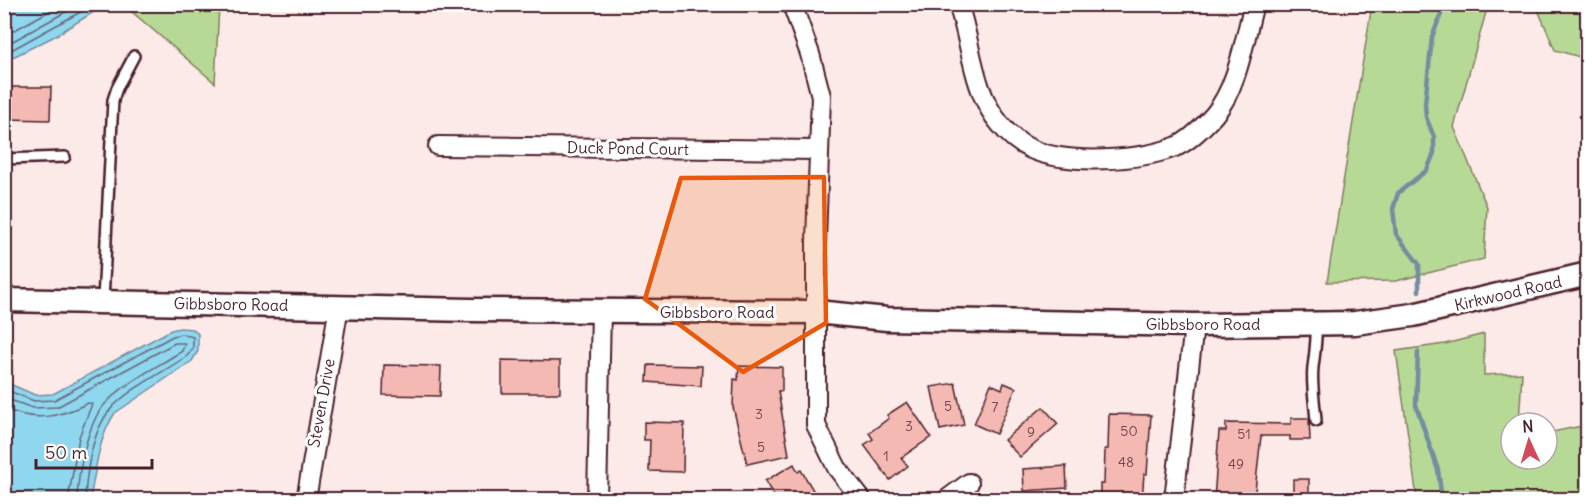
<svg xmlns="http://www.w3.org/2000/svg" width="1592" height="504" viewBox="0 0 1592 504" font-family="Delius,sans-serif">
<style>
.green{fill:#b6da95;stroke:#807c60;stroke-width:1.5}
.water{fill:#8ed7ef;stroke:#738da1;stroke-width:1.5}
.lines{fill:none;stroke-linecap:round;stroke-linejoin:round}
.shore{stroke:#656979;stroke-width:1.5}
.stream{stroke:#738da1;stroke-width:4.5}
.building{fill:#f4b9b2;stroke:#4a1f2b;stroke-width:1.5}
.service-casing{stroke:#4a1f2b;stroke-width:14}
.minor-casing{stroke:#4a1f2b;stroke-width:22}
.tertiary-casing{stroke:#4a1f2b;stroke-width:27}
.service{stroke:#fff;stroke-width:9}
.minor{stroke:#fff;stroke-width:18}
.tertiary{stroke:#fff;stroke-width:22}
.marked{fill:#e8590c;fill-opacity:0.2;stroke:#e8590c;stroke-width:4.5;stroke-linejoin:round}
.labels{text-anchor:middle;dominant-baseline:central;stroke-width:6;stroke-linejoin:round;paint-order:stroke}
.number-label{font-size:14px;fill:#74464d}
.street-label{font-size:16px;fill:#4a1f2b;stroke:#fff}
</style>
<rect width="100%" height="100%" fill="#fceae8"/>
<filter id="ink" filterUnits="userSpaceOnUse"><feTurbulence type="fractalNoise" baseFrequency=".0167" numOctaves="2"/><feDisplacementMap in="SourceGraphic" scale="12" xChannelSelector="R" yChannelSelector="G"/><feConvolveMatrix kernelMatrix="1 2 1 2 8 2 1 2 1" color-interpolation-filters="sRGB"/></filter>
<g filter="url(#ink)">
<g class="green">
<polygon points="124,5 219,5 215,83"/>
<polygon points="1372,5 1488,5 1454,127 1487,207 1484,259 1396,281 1327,282"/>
<polygon points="1536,5 1587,5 1587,59 1555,50"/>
<polygon points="1484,334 1484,375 1522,373 1519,423 1511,423 1511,459 1547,459 1547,433 1587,425 1587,499 1407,499 1417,498 1396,351 1445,344"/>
</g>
<g class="water">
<polygon points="5,4 105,4 105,5 55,36 5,61"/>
<path d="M 180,328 L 193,329 L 198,334 L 198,351 L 192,361 L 115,413 C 98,438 96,470 90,499 L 5,499 L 5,382 L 35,395 L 53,394 L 171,330 Z"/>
</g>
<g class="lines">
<g class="shore">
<polyline points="4,36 62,4"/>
<polyline points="4,46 80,4"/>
<polyline points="4,54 95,4"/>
<path d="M 4,389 L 34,401 L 54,400 L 173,336 L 181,334 L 193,337 L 193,348 L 187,356 C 164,372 128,389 110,410 C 92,431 86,473 85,500"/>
<path d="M 4,398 L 33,408 L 57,407 L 175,343 L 185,343 L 182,351 C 157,367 126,382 106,403 C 87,422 78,473 77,500"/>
<path d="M 4,408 C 34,423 60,417 88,403 L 92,404 L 79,437 L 68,500"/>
</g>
<g class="stream">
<polyline points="1419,291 1419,264 1396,234 1393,209 1398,193 1427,170 1434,153 1434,137 1426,117 1425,104 1432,37 1445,4"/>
<polyline points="1418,352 1416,405 1438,470 1442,500"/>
</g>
</g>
<g class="building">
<polygon points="4,87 51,87 50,120 4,119"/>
<polygon points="502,360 560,361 560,393 502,393"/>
<polygon points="384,365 441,366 440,396 383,395"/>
<polygon points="648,365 702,366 701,386 647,382"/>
<polygon points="739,366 782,367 782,391 778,391 789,455 747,464 733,407 734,379 738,380"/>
<polygon points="955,383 964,425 940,430 931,387"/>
<polygon points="1004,383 1016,388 996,434 974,424 991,384 1002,389"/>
<polygon points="907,402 931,437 901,458 908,466 890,480 864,445 873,439 869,433 889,418 887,415"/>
<polygon points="1043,407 1058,424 1020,457 1004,440"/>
<polygon points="1109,414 1151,415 1147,474 1144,474 1142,500 1100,500 1100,484 1104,484 1105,449 1108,449"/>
<polygon points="1291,418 1309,418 1310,440 1290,440 1290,436 1261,436 1254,500 1214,500 1219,431 1226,431 1226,423 1291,424"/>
<polygon points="644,422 684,423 683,472 649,471 650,440 644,440"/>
<polygon points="794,464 798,472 801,470 819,500 776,500 765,481"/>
<polygon points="1066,466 1067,488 1024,491 1023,469"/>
<rect x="1293" y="479" width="16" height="21"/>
</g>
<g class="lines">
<defs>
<g id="service">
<polyline points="4,159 65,157"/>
<polyline points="103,301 113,100 117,88 134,56"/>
<path d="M 1316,324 C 1317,339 1315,352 1313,367 C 1311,385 1315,404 1316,421"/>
</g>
<g id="minor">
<polyline points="792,4 810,54 821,96 816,241 816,425 837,468 862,500"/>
<path d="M 958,4 C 972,44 972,91 1000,124 C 1008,134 1020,144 1031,149 C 1067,165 1139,161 1175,147 C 1189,142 1204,126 1214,115 C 1238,87 1244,40 1254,4"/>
<polyline points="438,146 817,150"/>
<polyline points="306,500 339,306"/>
<polyline points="597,500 601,311"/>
<polyline points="946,500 969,483"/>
<polyline points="1174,500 1194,325"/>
</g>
<polyline id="tertiary" points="4,300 471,310 816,312 887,319 1194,325 1355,323 1413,315 1588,274"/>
</defs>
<use href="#service" class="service-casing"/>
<use href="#minor" class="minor-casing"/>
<use href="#tertiary" class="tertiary-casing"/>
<use href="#service" class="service"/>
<use href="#minor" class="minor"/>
<use href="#tertiary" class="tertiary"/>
</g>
</g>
<path class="marked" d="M 824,177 L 826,323 L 743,372 L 645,299 L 681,178 Z"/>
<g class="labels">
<g class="number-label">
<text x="948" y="406">5</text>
<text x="995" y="407">7</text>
<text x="759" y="414">3</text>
<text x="909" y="426">3</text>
<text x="1129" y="431">50</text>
<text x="1031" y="432">9</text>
<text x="1244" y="434">51</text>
<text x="761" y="447">5</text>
<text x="886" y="456">1</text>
<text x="1126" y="462">48</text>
<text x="1236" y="464">49</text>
</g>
<g class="street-label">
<text transform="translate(628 148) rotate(1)">Duck Pond Court</text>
<text transform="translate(1508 293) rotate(-13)">Kirkwood Road</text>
<text transform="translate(231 304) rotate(1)">Gibbsboro Road</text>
<text x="717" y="312">Gibbsboro Road</text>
<text x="1203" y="324">Gibbsboro Road</text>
<text transform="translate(321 403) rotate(-80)">Steven Drive</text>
</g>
</g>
<rect width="1592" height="504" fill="none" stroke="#fff" stroke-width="24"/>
<rect x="12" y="12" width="1568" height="480" fill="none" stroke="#4a1f2b" stroke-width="2" filter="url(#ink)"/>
<g transform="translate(1529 441) rotate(356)"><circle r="28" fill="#ffffff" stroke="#b7a5aa" stroke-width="1.5"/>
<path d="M0-4.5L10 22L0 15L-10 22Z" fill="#d1495b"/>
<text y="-9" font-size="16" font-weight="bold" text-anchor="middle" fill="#4a1f2b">N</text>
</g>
<path d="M36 459v9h116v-9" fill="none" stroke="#4a1f2b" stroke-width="3"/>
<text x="45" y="459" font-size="18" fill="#4a1f2b" stroke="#ffffff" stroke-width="4.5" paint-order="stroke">50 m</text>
</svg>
